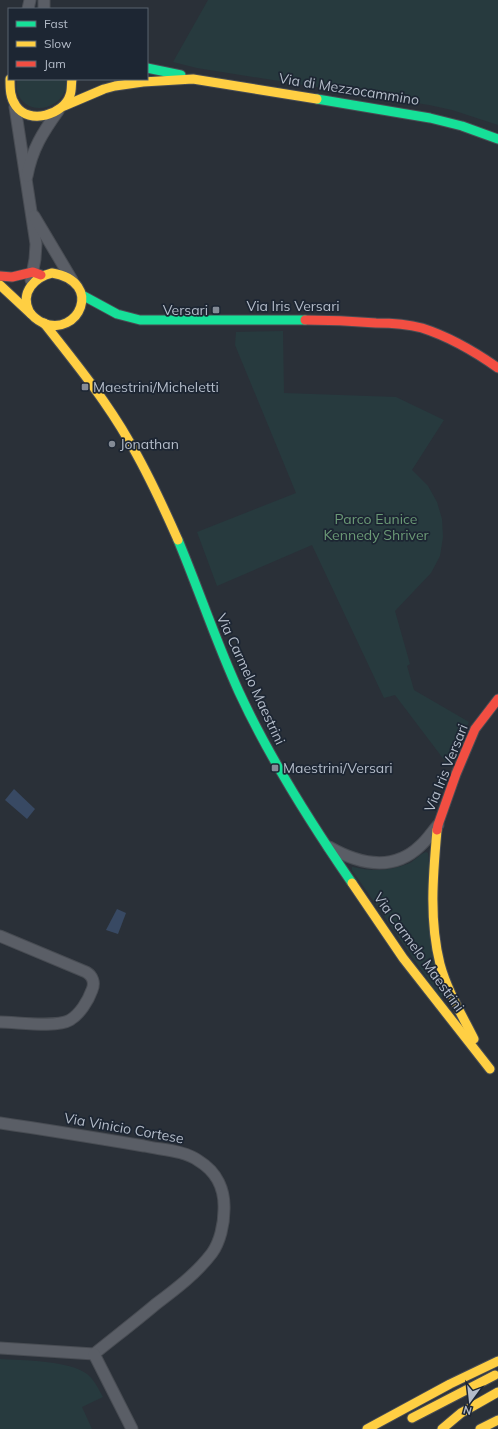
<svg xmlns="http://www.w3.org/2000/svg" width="498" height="1429" viewBox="0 0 498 1429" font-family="Mulish,sans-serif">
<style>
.green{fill:#273a3e}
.water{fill:#384963}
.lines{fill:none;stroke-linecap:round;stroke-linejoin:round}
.street-casing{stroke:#484c53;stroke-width:13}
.fast-casing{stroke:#484c53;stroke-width:11}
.slow-casing{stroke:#484c53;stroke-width:11}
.jam-casing{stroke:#484c53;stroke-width:11}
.street{stroke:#5a5e66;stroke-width:11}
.fast{stroke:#16e098;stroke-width:9}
.slow{stroke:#ffcf43;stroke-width:9}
.jam{stroke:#f24e42;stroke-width:9}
.poi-dot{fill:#848b96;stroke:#1d2633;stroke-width:1.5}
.labels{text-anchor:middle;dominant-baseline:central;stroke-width:3.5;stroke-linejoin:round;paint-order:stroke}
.street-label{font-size:14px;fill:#b4bcc9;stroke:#1d2633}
.poi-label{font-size:14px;fill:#b4bcc9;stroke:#1d2633;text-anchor:start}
.park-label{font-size:14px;fill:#6b9a76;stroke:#1d2633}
</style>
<rect width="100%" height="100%" fill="#2a3038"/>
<g class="green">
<polygon points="208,0 498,0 498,125 452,110 429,105 197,68 173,62"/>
<path d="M 17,79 L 66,79 C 66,82 66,86 66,88 C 59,112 24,116 17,91 C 16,88 17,83 17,79 Z"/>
<polygon points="283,331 284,393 396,397 444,420 412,470 428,486 437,502 442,519 443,537 440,556 431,573 395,611 410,664 407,666 414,690 469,722 448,765 395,695 384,698 312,545 217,586 197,532 296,493 235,345 236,332"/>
<path d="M 426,852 L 428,853 L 444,994 L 442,997 L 440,997 L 352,870 L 352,867 L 353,867 C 373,872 391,871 410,863 C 415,860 420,854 426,852 Z"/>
<path d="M 0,1359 C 22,1360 71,1361 87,1374 C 94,1379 99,1390 103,1397 L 82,1407 L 92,1429 L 0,1429 Z"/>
</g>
<g class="water">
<polygon points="14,789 35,809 27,819 5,800"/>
<polygon points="117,909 126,913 118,934 106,930"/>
</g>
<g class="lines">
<defs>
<g id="street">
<polyline points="44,0 44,9"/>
<polyline points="28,9 30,0"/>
<polyline points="15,107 36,244 35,259 31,280"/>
<path d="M 27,176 C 32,149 43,132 58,111"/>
<polyline points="34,216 72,280"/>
<path d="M 329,847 C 359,864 393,872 420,846 C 427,840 432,832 438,825"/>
<path d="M 0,936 L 86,972 C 93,976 95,983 92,990 C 88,1001 80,1014 70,1020 C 57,1028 17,1022 0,1022"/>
<path d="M 0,1123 C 48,1130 96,1138 144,1146 C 162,1150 184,1150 199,1161 C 217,1172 225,1190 224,1210 C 224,1224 220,1242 212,1253 C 197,1273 176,1289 156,1304 C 136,1321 115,1337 94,1354"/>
<polyline points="0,1348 94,1354"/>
<polyline points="94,1354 132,1429"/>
</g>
<g id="fast">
<polyline points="147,68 181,75"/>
<polyline points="317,99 430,118 462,126 498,139"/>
<polyline points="82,295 117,314 140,320 305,320"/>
<path d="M 178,540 C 199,590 216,642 239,692 C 270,759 310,822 352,883"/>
</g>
<g id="slow">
<path d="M 10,79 C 10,89 10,98 16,106 C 29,125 64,115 70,95 C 72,90 71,84 72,79"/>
<polyline points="64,106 104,89 115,86 143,82 193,79 317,99"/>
<path d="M 52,273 C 105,282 78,338 43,323 C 37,320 32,316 29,311 C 20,292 35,277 52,273 Z"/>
<polyline points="0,285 31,314"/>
<path d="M 44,323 C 74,361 105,399 129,441 C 148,473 163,506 178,540"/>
<path d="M 437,830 C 433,875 429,920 440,964 C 447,990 462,1015 474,1039"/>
<polyline points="352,883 403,958 490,1069"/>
<polyline points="412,1418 495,1375"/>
<polyline points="367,1429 450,1384 498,1361"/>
<polyline points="442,1429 461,1413 498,1392"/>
<polyline points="480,1429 498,1420"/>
</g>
<g id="jam">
<polyline points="0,276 12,277 33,272 41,275"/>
<path d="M 305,320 C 329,320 352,321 376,323 C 391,323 407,324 422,328 C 450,337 474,351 498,368"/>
<polyline points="437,830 438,825 456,774 475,729 498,699"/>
</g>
</defs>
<use href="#street" class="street-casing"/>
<use href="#fast" class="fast-casing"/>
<use href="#slow" class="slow-casing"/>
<use href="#jam" class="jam-casing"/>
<use href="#street" class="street"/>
<use href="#fast" class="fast"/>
<use href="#slow" class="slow"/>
<use href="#jam" class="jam"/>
</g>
<g class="poi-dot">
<rect x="212" y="306" width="8" height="8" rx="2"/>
<rect x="81" y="383" width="8" height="8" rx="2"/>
<circle cx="112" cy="444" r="4"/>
<rect x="271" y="764" width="8" height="8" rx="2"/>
</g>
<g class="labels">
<g class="street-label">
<text transform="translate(349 89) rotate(9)">Via di Mezzocammino</text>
<text x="293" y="306">Via Iris Versari</text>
<text transform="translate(251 679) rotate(65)">Via Carmelo Maestrini</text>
<text transform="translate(446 768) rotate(-68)">Via Iris Versari</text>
<text transform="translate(419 952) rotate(54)">Via Carmelo Maestrini</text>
<text transform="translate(124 1128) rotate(10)">Via Vinicio Cortese</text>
</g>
<g class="poi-label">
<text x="208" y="310" text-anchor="end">Versari</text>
<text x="93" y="387">Maestrini/Micheletti</text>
<text x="120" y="444">Jonathan</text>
<text x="283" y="768">Maestrini/Versari</text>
</g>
<g class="park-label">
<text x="376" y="519">Parco Eunice<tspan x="376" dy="16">Kennedy Shriver</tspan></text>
</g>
</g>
<rect x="8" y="8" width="140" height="72" fill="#1d2633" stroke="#59626f"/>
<rect x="16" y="21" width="20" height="6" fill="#16e098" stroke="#59626f"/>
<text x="44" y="28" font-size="12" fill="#b4bcc9">Fast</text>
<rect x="16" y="41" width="20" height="6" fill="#ffcf43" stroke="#59626f"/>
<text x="44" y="48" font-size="12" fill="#b4bcc9">Slow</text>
<rect x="16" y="61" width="20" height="6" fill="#f24e42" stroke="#59626f"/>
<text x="44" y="68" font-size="12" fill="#b4bcc9">Jam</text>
<g transform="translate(470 1401) rotate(195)" stroke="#1d2633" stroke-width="3" paint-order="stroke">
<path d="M0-3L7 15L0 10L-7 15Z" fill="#b4bcc9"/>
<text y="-6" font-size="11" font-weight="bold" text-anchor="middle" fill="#b4bcc9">N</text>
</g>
</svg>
